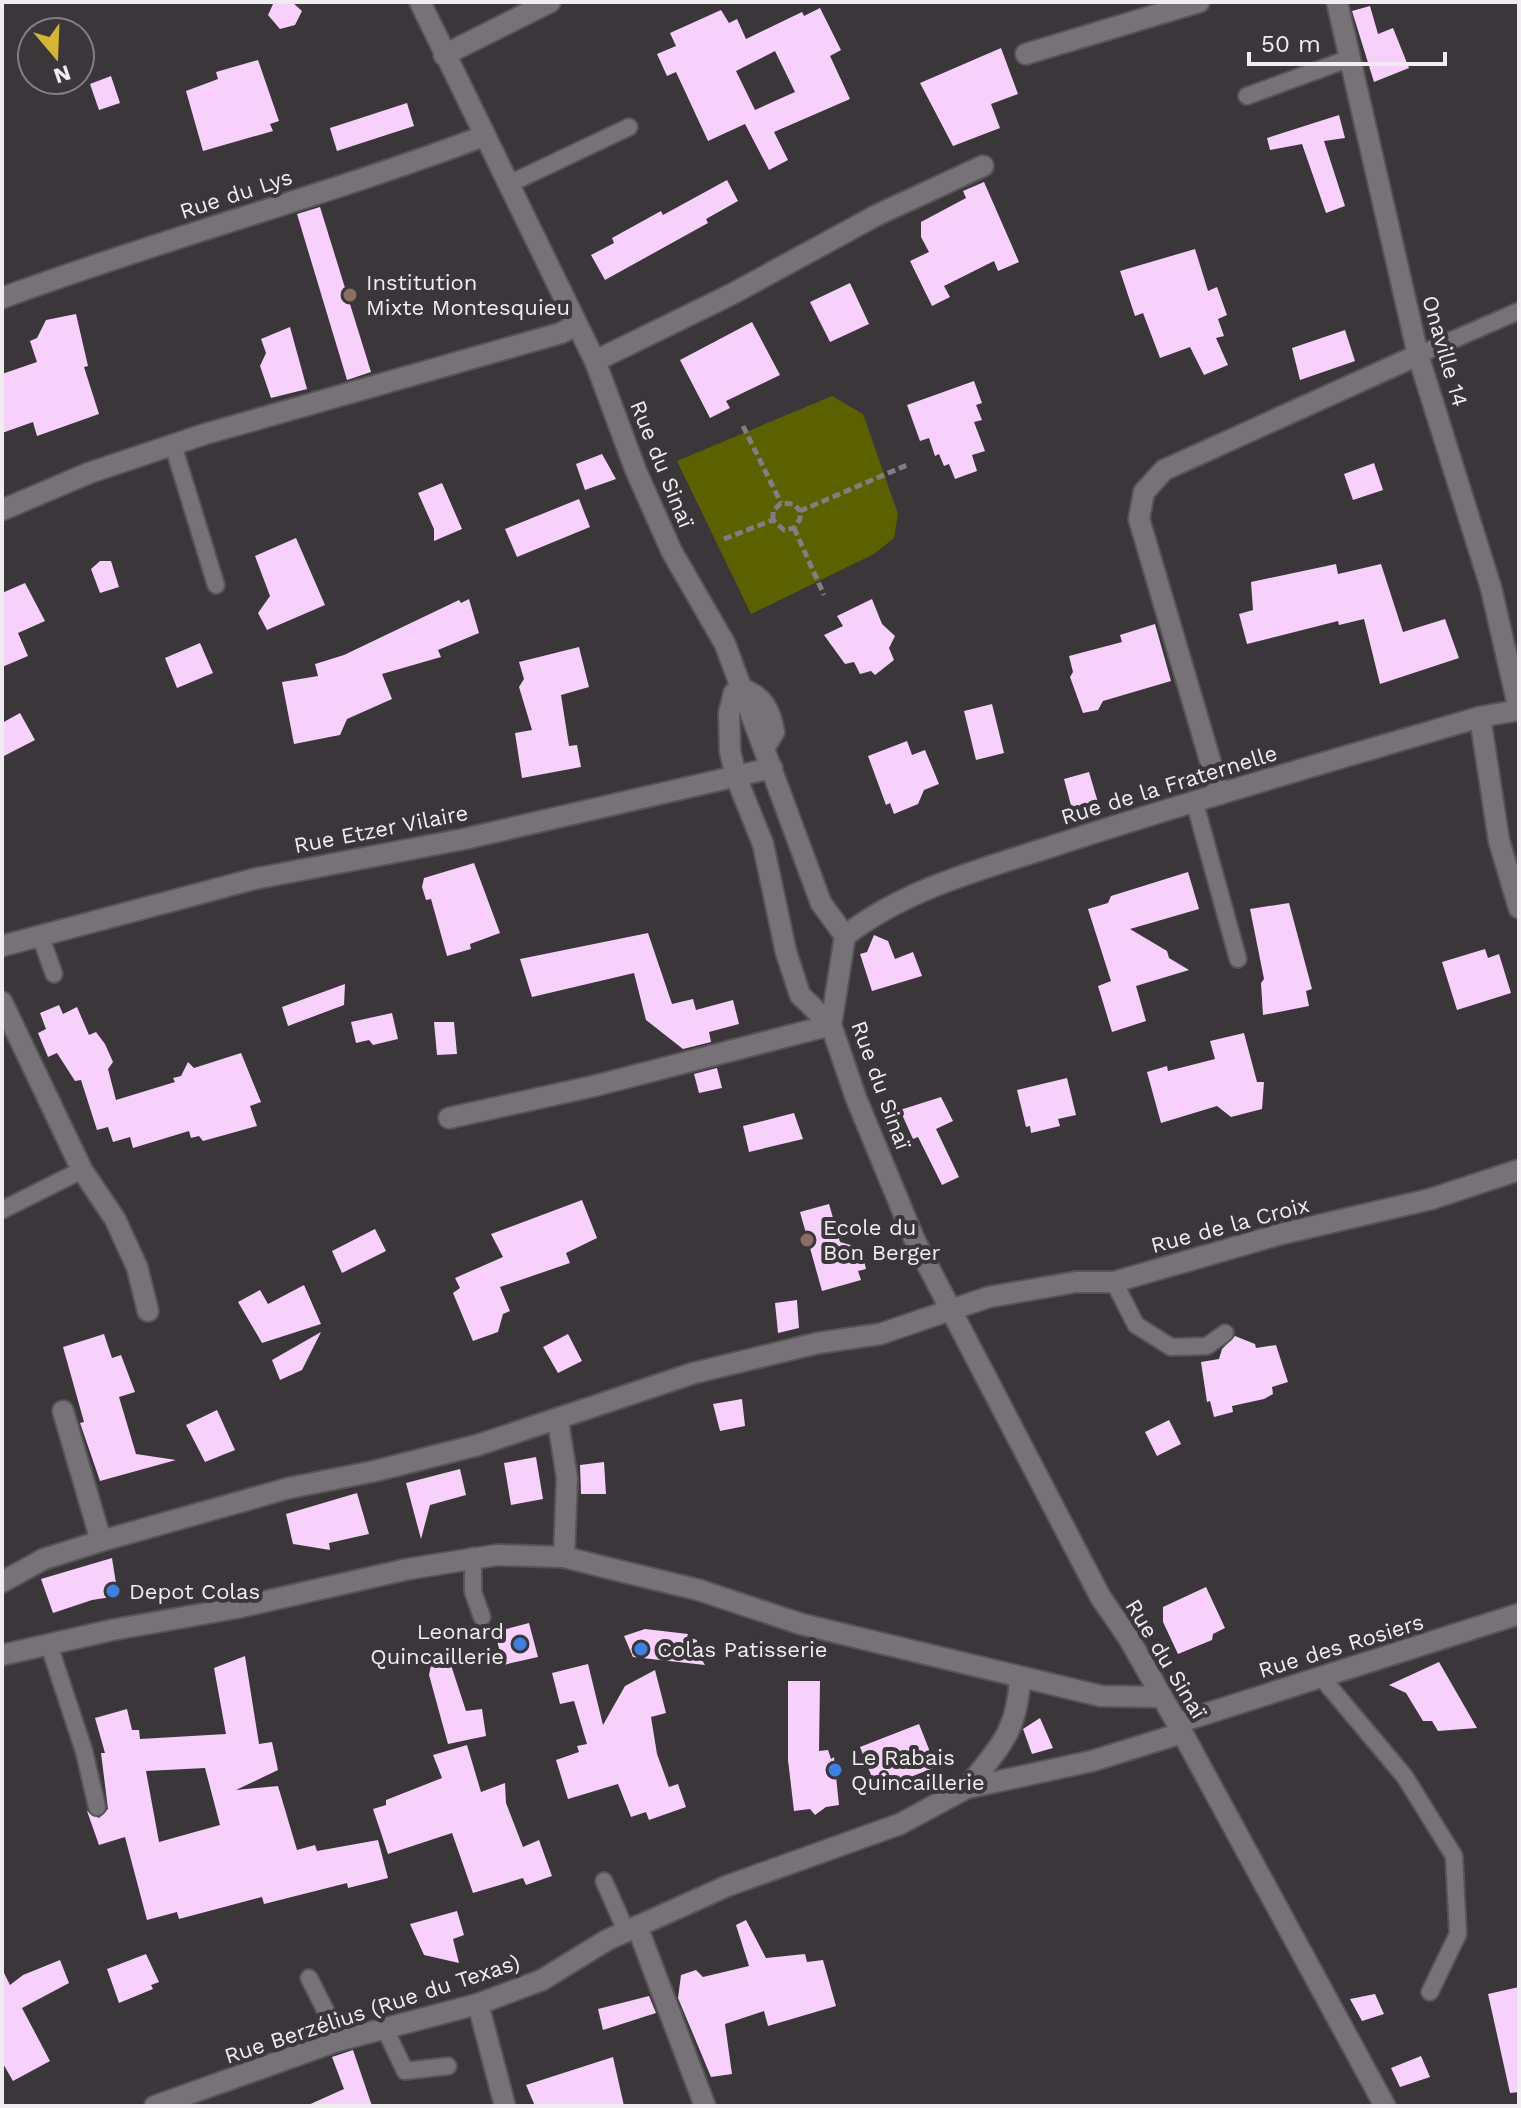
<svg xmlns="http://www.w3.org/2000/svg" width="1521" height="2108" viewBox="0 0 1521 2108" font-family="'Work Sans',sans-serif">
<style>
.green{fill:#5b6100}
.building{fill:#f7d1fb;fill-rule:evenodd}
.lines{fill:none;stroke-linecap:round;stroke-linejoin:round}
.service-casing{stroke:#575357;stroke-width:20}
.minor-casing{stroke:#575357;stroke-width:24}
.path{stroke:#817e81;stroke-width:5;stroke-dasharray:8 4;stroke-linecap:butt}
.service{stroke:#767277;stroke-width:16}
.minor{stroke:#767277;stroke-width:20}
.education-dot{fill:#8d6e63;stroke:#3a363a;stroke-width:3}
.shop-dot{fill:#3f7fe0;stroke:#3a363a;stroke-width:3}
.labels{text-anchor:middle;dominant-baseline:central;stroke-width:8;stroke-linejoin:round;paint-order:stroke}
.street-label{font-size:22px;fill:#f0edf0;stroke:#3a363a}
.poi-label{font-size:22px;fill:#f0edf0;stroke:#3a363a;text-anchor:start}
</style>
<rect width="100%" height="100%" fill="#3a363a"/>
<polygon class="green" points="832,396 863,414 898,514 894,538 874,554 751,614 677,461"/>
<g class="building">
<polygon points="274,2 292,2 302,11 295,25 280,29 268,15"/>
<polygon points="1370,6 1378,34 1393,28 1409,68 1374,82 1352,11"/>
<path d="M 820,8 L 841,50 L 830,56 L 850,99 L 774,132 L 788,160 L 769,170 L 745,124 L 708,141 L 676,72 L 667,76 L 657,54 L 676,46 L 670,33 L 721,10 L 729,23 L 737,19 L 746,39 L 802,12 L 804,16 ZM 775,51 L 795,92 L 755,110 L 736,71 Z"/>
<polygon points="1001,48 1018,94 991,104 1000,128 953,146 920,83"/>
<polygon points="258,60 279,121 270,124 273,131 203,151 186,91 218,79 216,72"/>
<polygon points="111,76 120,103 99,110 90,84"/>
<polygon points="407,103 414,126 337,151 330,128"/>
<polygon points="1339,115 1345,138 1324,141 1345,206 1326,213 1302,144 1270,150 1267,138"/>
<polygon points="727,180 738,201 706,219 708,223 605,280 591,255 614,243 612,238 661,211 663,215"/>
<polygon points="984,182 1019,262 998,271 994,261 944,286 950,297 932,306 910,261 929,252 921,237 921,222 966,198 963,191"/>
<polygon points="320,207 371,372 347,380 297,214"/>
<polygon points="1195,249 1208,291 1217,287 1227,315 1218,319 1224,336 1216,338 1228,365 1204,375 1190,347 1160,358 1143,313 1135,316 1120,271"/>
<polygon points="850,283 869,324 830,342 810,302"/>
<polygon points="76,314 88,366 84,367 99,414 37,436 33,422 2,433 2,374 37,362 30,341 37,338 46,320"/>
<polygon points="752,322 780,375 726,401 730,408 710,418 680,360"/>
<polygon points="290,327 307,389 271,398 260,366 266,353 261,339"/>
<polygon points="1345,330 1355,361 1300,380 1292,348"/>
<polygon points="974,381 982,403 976,405 982,420 974,422 985,451 972,455 977,471 955,479 949,464 944,466 939,454 935,456 929,438 920,441 907,405"/>
<polygon points="602,454 616,479 585,490 576,464"/>
<polygon points="1374,463 1383,490 1353,500 1344,474"/>
<polygon points="442,483 462,529 434,541 434,529 418,493"/>
<polygon points="579,499 590,527 517,557 505,529"/>
<polygon points="296,538 325,605 267,630 258,613 270,596 255,556"/>
<polygon points="100,561 111,561 119,587 100,593 91,569"/>
<polygon points="1336,564 1338,574 1381,564 1403,632 1445,619 1459,658 1380,684 1364,619 1339,625 1338,621 1247,644 1239,614 1253,610 1251,582"/>
<polygon points="25,583 45,621 18,633 28,656 2,667 2,593"/>
<polygon points="469,599 479,633 438,650 441,657 382,674 392,699 347,719 340,735 294,744 282,682 318,676 315,664 344,655 459,600 461,603"/>
<polygon points="872,599 882,624 895,636 889,648 894,660 875,675 871,671 860,674 854,662 845,664 824,635 843,626 837,616"/>
<polygon points="1155,624 1171,681 1103,701 1098,710 1083,713 1070,677 1073,672 1069,656 1122,642 1120,635"/>
<polygon points="200,643 213,673 177,688 165,658"/>
<polygon points="579,647 589,687 561,695 569,746 577,745 581,767 522,778 515,733 532,730 519,687 524,679 519,662"/>
<polygon points="992,704 1004,753 976,760 964,711"/>
<polygon points="20,713 35,740 2,757 2,723"/>
<polygon points="907,741 912,755 925,750 939,784 924,790 918,804 894,814 890,803 886,805 868,756"/>
<polygon points="1089,772 1099,806 1073,813 1064,779"/>
<polygon points="474,863 500,933 470,944 471,949 447,956 431,899 426,900 422,887 424,878"/>
<polygon points="1188,872 1199,909 1130,929 1167,951 1169,958 1189,970 1136,986 1146,1021 1112,1032 1098,986 1111,981 1088,909 1108,903 1111,896"/>
<polygon points="1289,903 1312,989 1306,991 1309,1006 1263,1015 1261,983 1264,979 1250,909"/>
<polygon points="648,933 672,1004 693,999 696,1010 733,1000 739,1024 709,1032 711,1042 683,1049 646,1020 634,973 532,997 520,959"/>
<polygon points="874,935 888,941 895,959 913,952 922,976 872,991 860,954 867,952"/>
<polygon points="1485,949 1488,958 1499,954 1511,993 1457,1010 1442,962"/>
<polygon points="345,984 344,1005 288,1026 282,1007"/>
<polygon points="59,1005 63,1014 77,1007 89,1035 96,1032 105,1044 113,1062 108,1069 116,1100 175,1082 173,1078 181,1076 188,1062 194,1068 241,1053 261,1102 250,1106 257,1126 203,1141 199,1136 191,1138 189,1131 133,1148 130,1137 113,1142 108,1127 97,1130 81,1080 75,1081 57,1053 48,1057 38,1033 46,1029 40,1013"/>
<polygon points="392,1013 398,1039 373,1045 369,1040 356,1043 351,1022"/>
<polygon points="434,1022 454,1022 457,1054 437,1055"/>
<polygon points="1244,1033 1257,1082 1264,1082 1262,1109 1231,1117 1217,1106 1161,1123 1147,1072 1167,1066 1168,1071 1215,1059 1210,1041"/>
<polygon points="717,1068 722,1088 699,1093 694,1074"/>
<polygon points="1067,1078 1076,1115 1058,1119 1060,1126 1031,1133 1030,1126 1026,1127 1017,1090"/>
<polygon points="941,1097 953,1121 936,1129 959,1177 942,1185 918,1137 913,1139 900,1110"/>
<polygon points="794,1113 803,1139 749,1152 743,1126"/>
<polygon points="582,1200 597,1238 566,1253 570,1263 500,1287 510,1311 503,1314 498,1332 473,1341 453,1293 460,1288 455,1278 503,1257 491,1234"/>
<polygon points="829,1204 840,1242 861,1248 866,1269 858,1271 861,1280 822,1291 800,1212"/>
<polygon points="375,1229 386,1251 342,1273 332,1251"/>
<polygon points="304,1285 321,1324 262,1343 238,1302 260,1290 268,1304"/>
<polygon points="797,1300 799,1328 778,1333 775,1303"/>
<polygon points="321,1332 302,1370 280,1380 272,1360"/>
<polygon points="104,1334 112,1358 121,1355 135,1392 119,1397 136,1454 176,1460 100,1481 80,1423 84,1422 63,1347"/>
<polygon points="568,1334 582,1361 558,1373 543,1347"/>
<polygon points="1235,1336 1255,1344 1256,1348 1276,1345 1288,1382 1272,1387 1273,1394 1264,1399 1232,1406 1233,1412 1214,1417 1210,1401 1207,1402 1201,1362 1219,1359 1222,1349"/>
<polygon points="742,1399 745,1426 720,1431 713,1404"/>
<polygon points="217,1410 235,1450 205,1462 186,1425"/>
<polygon points="1169,1420 1181,1444 1157,1456 1145,1432"/>
<polygon points="536,1457 543,1499 511,1505 504,1463"/>
<polygon points="604,1462 606,1494 581,1494 580,1465"/>
<polygon points="460,1469 466,1495 430,1505 421,1539 406,1483"/>
<polygon points="357,1493 369,1534 329,1543 330,1550 293,1544 286,1514"/>
<polygon points="112,1558 118,1596 92,1600 53,1613 41,1579"/>
<polygon points="1206,1587 1225,1628 1213,1634 1212,1640 1178,1654 1163,1622 1163,1607"/>
<polygon points="529,1623 538,1657 503,1665 495,1632"/>
<polygon points="645,1629 688,1634 687,1637 697,1640 696,1650 705,1665 633,1657 624,1636"/>
<path d="M 245,1656 L 259,1744 L 272,1742 L 278,1770 L 236,1790 L 278,1786 L 297,1850 L 315,1845 L 317,1851 L 378,1840 L 388,1878 L 348,1888 L 347,1883 L 264,1904 L 262,1897 L 179,1919 L 177,1912 L 147,1920 L 125,1837 L 99,1845 L 87,1811 L 99,1818 L 108,1809 L 101,1753 L 105,1753 L 95,1718 L 127,1709 L 132,1730 L 139,1730 L 140,1739 L 226,1734 L 214,1668 ZM 205,1768 L 220,1825 L 159,1842 L 146,1771 Z"/>
<polygon points="450,1662 466,1711 482,1709 486,1736 448,1744 429,1675 431,1665"/>
<polygon points="1439,1662 1477,1728 1438,1731 1432,1721 1423,1721 1406,1693 1389,1685"/>
<polygon points="588,1664 603,1725 625,1686 655,1670 666,1713 651,1717 657,1754 669,1787 678,1784 686,1807 649,1820 646,1812 631,1817 618,1784 568,1799 556,1760 579,1752 577,1746 587,1744 574,1701 560,1704 552,1673"/>
<polygon points="788,1681 820,1681 819,1751 828,1750 831,1759 834,1757 839,1805 826,1807 815,1815 810,1809 794,1811 788,1760"/>
<polygon points="1040,1718 1053,1748 1032,1754 1023,1729"/>
<polygon points="919,1724 936,1767 877,1790 860,1747"/>
<polygon points="467,1745 481,1792 505,1783 506,1803 523,1847 539,1840 552,1876 526,1885 523,1878 473,1893 452,1833 388,1854 373,1809 386,1805 386,1800 442,1778 433,1755"/>
<polygon points="457,1911 464,1935 453,1939 459,1963 424,1955 410,1924"/>
<polygon points="746,1920 766,1958 805,1954 807,1962 823,1960 836,2006 768,2026 764,2011 725,2024 732,2074 711,2077 678,1998 681,1975 696,1970 703,1977 749,1966 736,1925"/>
<polygon points="146,1954 159,1982 151,1985 153,1989 119,2003 107,1969"/>
<polygon points="60,1960 69,1983 22,2008 50,2061 13,2081 2,2062 2,1969 10,1985 23,1975"/>
<polygon points="1519,1987 1519,2092 1510,2093 1488,1994"/>
<polygon points="1375,1994 1384,2014 1362,2021 1350,1999"/>
<polygon points="649,1996 656,2013 603,2030 598,2009"/>
<polygon points="353,2050 372,2106 306,2106 344,2089 332,2057"/>
<polygon points="1421,2056 1430,2077 1400,2087 1391,2068"/>
<polygon points="613,2057 624,2106 535,2106 526,2085"/>
</g>
<g class="lines">
<defs>
<g id="service">
<polyline points="1247,96 1348,59"/>
<polyline points="509,184 629,127"/>
<polyline points="1418,355 1519,311"/>
<polyline points="173,445 216,585"/>
<polyline points="1194,800 1238,959"/>
<polyline points="40,935 54,974"/>
<polyline points="2,1210 82,1170"/>
<polyline points="1114,1282 1136,1325 1171,1347 1207,1346 1225,1333"/>
<polyline points="473,1556 473,1592 482,1617"/>
<polyline points="49,1645 84,1751 97,1807"/>
<polyline points="1322,1678 1405,1777 1454,1856 1458,1934 1430,1992"/>
<polyline points="604,1881 626,1931"/>
<polyline points="309,1978 332,2023 337,2041"/>
<polyline points="385,2029 405,2071 448,2066"/>
</g>
<g id="minor">
<polyline points="420,2 595,361 636,471 672,552 725,644 821,903 845,936 831,1025 856,1098 915,1241 1101,1598 1128,1637 1177,1723 1385,2106"/>
<polyline points="1337,2 1418,355 1491,588 1519,710"/>
<polyline points="1026,54 1199,2"/>
<polyline points="444,55 550,2"/>
<path d="M 2,298 C 161,239 325,196 484,136"/>
<polyline points="595,361 732,294 877,215 983,166"/>
<polyline points="2,510 89,473 205,434 561,333 577,325"/>
<polyline points="1480,717 1499,841 1519,908"/>
<polyline points="1220,794 1139,519 1144,492 1164,470 1418,355"/>
<path d="M 845,936 C 906,888 984,869 1056,845 C 1196,799 1338,759 1480,717 L 1519,710"/>
<polyline points="2,946 254,879 464,839 772,768"/>
<polyline points="2,1002 82,1170 115,1219 137,1267 148,1311"/>
<path d="M 449,1118 L 594,1086 L 831,1025 L 800,995 L 786,952 L 763,844 L 736,777 L 730,751 L 729,713 L 734,693 L 742,689 C 764,697 770,710 774,732 L 764,748"/>
<polyline points="63,1411 101,1541"/>
<polyline points="558,1421 567,1478 564,1557"/>
<polyline points="2,1582 44,1559 101,1541 289,1488 375,1471 478,1445 694,1373 818,1343 880,1334 989,1297 1076,1282 1114,1282 1281,1234 1431,1199 1519,1170"/>
<polyline points="2,1655 112,1630 236,1608 408,1569 497,1555 564,1557 612,1569 699,1590 801,1624 1101,1696 1162,1697"/>
<polyline points="1177,1723 1519,1614"/>
<path d="M 967,1788 C 1000,1746 1017,1733 1020,1678"/>
<polyline points="637,1926 705,2106"/>
<polyline points="478,2004 505,2106"/>
<polyline points="155,2106 337,2041 478,2004 542,1980 607,1940 727,1886 900,1824 967,1788 1092,1761 1182,1733"/>
</g>
</defs>
<use href="#service" class="service-casing"/>
<use href="#minor" class="minor-casing"/>
<g class="path">
<polyline points="743,426 781,503"/>
<polyline points="773,520 773,511 781,503 794,504 800,511"/>
<polyline points="794,528 824,595"/>
<polyline points="724,539 773,520 784,530 794,528 800,519 800,511 907,465"/>
</g>
<use href="#service" class="service"/>
<use href="#minor" class="minor"/>
</g>
<g class="education-dot">
<circle cx="350" cy="295" r="8"/>
<circle cx="807" cy="1240" r="8"/>
</g>
<g class="shop-dot">
<circle cx="113" cy="1591" r="8"/>
<circle cx="520" cy="1644" r="8"/>
<circle cx="641" cy="1649" r="8"/>
<circle cx="835" cy="1770" r="8"/>
</g>
<g class="labels">
<g class="street-label">
<text transform="translate(236 194) rotate(-18)">Rue du Lys</text>
<text transform="translate(1445 351) rotate(74)">Onaville 14</text>
<text transform="translate(662 464) rotate(68)">Rue du Sinaï</text>
<text transform="translate(1169 785) rotate(-17)">Rue de la Fraternelle</text>
<text transform="translate(381 829) rotate(-11)">Rue Etzer Vilaire</text>
<text transform="translate(881 1085) rotate(70)">Rue du Sinaï</text>
<text transform="translate(1230 1225) rotate(-15)">Rue de la Croix</text>
<text transform="translate(1341 1646) rotate(-17)">Rue des Rosiers</text>
<text transform="translate(1166 1659) rotate(59)">Rue du Sinaï</text>
<text transform="translate(372 2009) rotate(-18)">Rue Berzélius (Rue du Texas)</text>
</g>
<g class="poi-label">
<text x="366" y="282">Institution<tspan x="366" dy="25">Mixte Montesquieu</tspan></text>
<text x="823" y="1227">Ecole du<tspan x="823" dy="25">Bon Berger</tspan></text>
<text x="129" y="1591">Depot Colas</text>
<text x="504" y="1631" text-anchor="end">Leonard<tspan x="504" dy="25">Quincaillerie</tspan></text>
<text x="657" y="1649">Colas Patisserie</text>
<text x="851" y="1757">Le Rabais<tspan x="851" dy="25">Quincaillerie</tspan></text>
</g>
</g>
<rect width="1521" height="2108" fill="none" stroke="#f0edf0" stroke-width="8"/>
<g transform="translate(56 56) rotate(161)"><circle r="38" fill="#3a363a" stroke="#837f83" stroke-width="2"/>
<path d="M0-6L14 30L0 20L-14 30Z" fill="#d5b535"/>
<text y="-12" font-size="22" font-weight="bold" text-anchor="middle" fill="#f0edf0">N</text>
</g>
<path d="M1249 52v12h196v-12" fill="none" stroke="#f0edf0" stroke-width="4"/>
<text x="1261" y="52" font-size="24" fill="#f0edf0" stroke="#3a363a" stroke-width="6" paint-order="stroke">50 m</text>
</svg>
